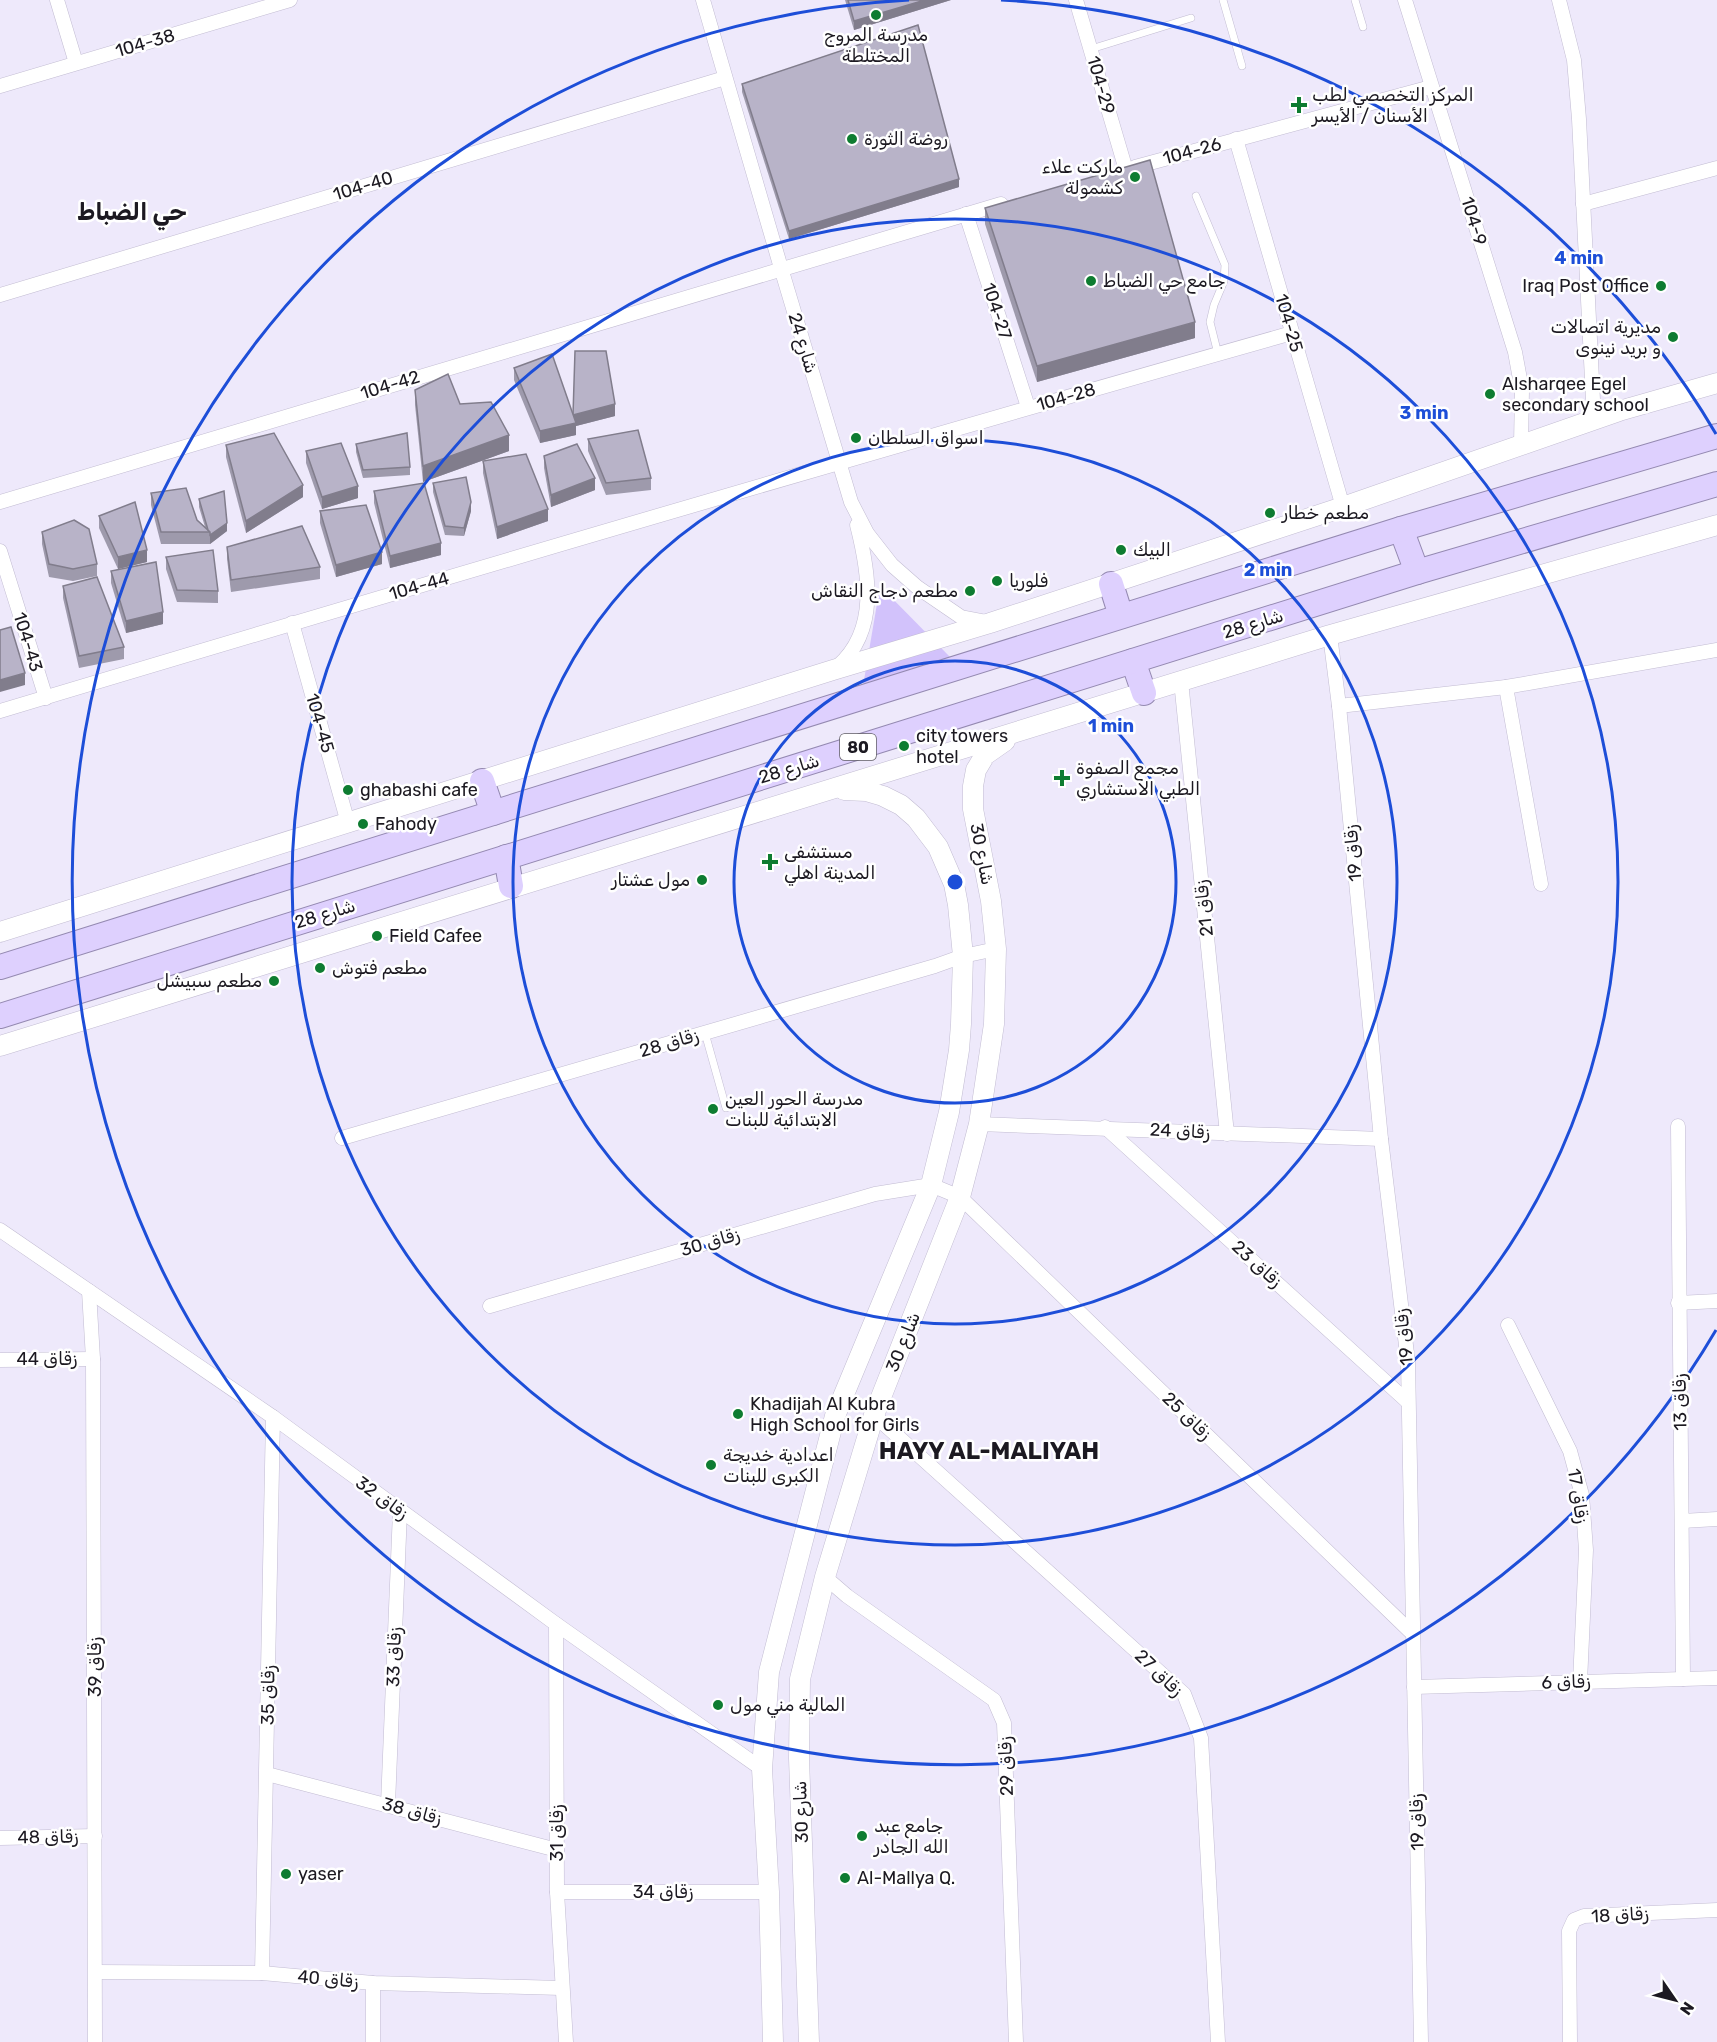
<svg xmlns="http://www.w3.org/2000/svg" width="1717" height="2042" viewBox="0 0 1717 2042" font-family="Rubik,'Noto Naskh Arabic',sans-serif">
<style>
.green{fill:#d2c2fb}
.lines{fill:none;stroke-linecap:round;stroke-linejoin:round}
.service-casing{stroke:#c2bcd2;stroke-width:8}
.minor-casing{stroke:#c2bcd2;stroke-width:15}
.secondary-casing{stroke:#c2bcd2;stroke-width:21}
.trunk-casing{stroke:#9489b1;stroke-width:26}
.service{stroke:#fff;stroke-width:7}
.minor{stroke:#fff;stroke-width:14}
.secondary{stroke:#fff;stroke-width:20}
.trunk{stroke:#ded0fe;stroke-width:24}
.wall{fill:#9e9aac}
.shaded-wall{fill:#817d8c}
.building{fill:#b8b3c8;stroke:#817d8c;stroke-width:1.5}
.ring{fill:none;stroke:#1d4ed8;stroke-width:3}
.poi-dot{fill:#0e7c31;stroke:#fff;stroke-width:2}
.labels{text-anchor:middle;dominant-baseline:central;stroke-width:5;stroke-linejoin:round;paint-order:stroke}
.shield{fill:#fff;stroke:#605e64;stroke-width:1.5}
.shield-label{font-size:16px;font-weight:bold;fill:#1c1921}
.poi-label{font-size:18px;fill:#1c1921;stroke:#fff;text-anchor:start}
.street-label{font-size:18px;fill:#1c1921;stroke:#fff}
.district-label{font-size:24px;font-weight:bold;fill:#1c1921;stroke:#fff}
.centre{fill:#1d4ed8;stroke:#fff;stroke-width:3}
.ring-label{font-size:18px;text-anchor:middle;font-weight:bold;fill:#1d4ed8;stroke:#fff;stroke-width:5;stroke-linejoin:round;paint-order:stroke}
</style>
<rect width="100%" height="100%" fill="#eee9fb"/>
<polygon class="green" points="880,586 951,658 863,686"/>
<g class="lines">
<defs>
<g id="service">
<polyline points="1223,0 1242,66"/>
<polyline points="1355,0 1363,27"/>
<polyline points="1091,49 1191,18"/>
<polyline points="1196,196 1225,265 1224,281 1214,305 1210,322 1218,354"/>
<polyline points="705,1033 726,1108"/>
</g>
<g id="minor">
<polyline points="57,0 76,63"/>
<polyline points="703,0 781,268 851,502 867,533 892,565 917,587 961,617 987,622"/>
<polyline points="1076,0 1126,170"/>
<polyline points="1405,0 1515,352 1522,390 1521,445"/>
<polyline points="1559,0 1574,60 1579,119 1594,420"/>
<polyline points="0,86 290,0"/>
<polyline points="1236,139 1343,507"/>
<polyline points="1135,167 1431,87"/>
<polyline points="1583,204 1717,168"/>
<polyline points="966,214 1028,407"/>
<polyline points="0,295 725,78"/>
<polyline points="0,502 1001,204"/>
<polyline points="0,551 46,698"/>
<polyline points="292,623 348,823"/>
<polyline points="1330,635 1339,706 1381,1139 1408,1362 1421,2042"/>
<path d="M 838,666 C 879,630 869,572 857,525"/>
<polyline points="1181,681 1227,1134"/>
<polyline points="1506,687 1541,884"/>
<polyline points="1339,706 1506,687 1717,650"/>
<path d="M 0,711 C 430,582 860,455 1292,333"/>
<polyline points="979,1124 1381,1139"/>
<polyline points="1678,1126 1683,1679"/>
<polyline points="1105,1127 1408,1402"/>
<polyline points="342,1138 935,966 963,956 996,949"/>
<polyline points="0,1230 273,1417 556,1624 762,1769"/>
<polyline points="89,1291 93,1359 95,2042"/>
<polyline points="1678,1303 1717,1301"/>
<polyline points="490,1306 875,1194 931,1185 960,1197 1413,1634"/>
<polyline points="1508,1325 1570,1451 1582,1495 1586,1550 1580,1682"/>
<polyline points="0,1360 93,1359"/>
<polyline points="874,1415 1184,1694 1201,1738 1218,2042"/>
<polyline points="1682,1521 1717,1519"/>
<polyline points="825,1577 847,1596 994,1700 1004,1723 1016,2042"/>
<polyline points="556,1624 557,1892 566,2042"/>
<polyline points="1414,1687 1717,1678"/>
<polyline points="267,1774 557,1850"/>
<polyline points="388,1804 400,1511"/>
<polyline points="0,1838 95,1836"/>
<polyline points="557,1892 769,1892"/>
<polyline points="96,1972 262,1973 373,1983 561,1988"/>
<polyline points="262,1973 273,1417"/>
<polyline points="373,1983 373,2042"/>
<polyline points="1570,2042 1569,1931 1574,1920 1584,1916 1717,1910"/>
</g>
<g id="secondary">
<polyline points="0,932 833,670 990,623 1343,507 1619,411 1717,383"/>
<polyline points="0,1046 1330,635 1717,525"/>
<polyline points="773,2042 769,1892 762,1769 769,1672 835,1416 931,1185 949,1112 959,1050 961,1024 963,956 958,905 954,884 938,847 916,818 901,805 883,796 866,791 844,790"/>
<polyline points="809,2042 799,1758 800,1679 825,1577 874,1415 960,1197 979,1124 994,1024 996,949 991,901 973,809 973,786 976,770 985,755 1005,741"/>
</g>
<g id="trunk">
<polyline points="1401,529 1417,572"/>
<polyline points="1111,584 1121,616"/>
<polyline points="1133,661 1144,693"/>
<polyline points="482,781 493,813"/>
<polyline points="506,857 511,886"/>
<polyline points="0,967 1401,529 1717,436"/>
<polyline points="0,1016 1417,572 1717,484"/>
</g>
</defs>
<use href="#service" class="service-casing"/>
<use href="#minor" class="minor-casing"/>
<use href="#secondary" class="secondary-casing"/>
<use href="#trunk" class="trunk-casing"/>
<use href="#service" class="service"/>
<use href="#minor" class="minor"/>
<use href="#secondary" class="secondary"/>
<use href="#trunk" class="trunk"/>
</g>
<g class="wall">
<polygon points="845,0 951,0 854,30"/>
<polygon points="742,84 959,187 789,239 742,92"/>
<polygon points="985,208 1195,338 1037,382 985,224"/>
<polygon points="514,368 573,415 615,416 576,426 576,435 540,443 514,380"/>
<polygon points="415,390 460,404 509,451 423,482 415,405"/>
<polygon points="588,439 651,478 651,490 606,495 588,451"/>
<polygon points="356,444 410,467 410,475 363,478 356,452"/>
<polygon points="226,445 303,497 246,533 226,457"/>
<polygon points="306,451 358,498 322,509 306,463"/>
<polygon points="544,456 595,490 551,507 544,468"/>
<polygon points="483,461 548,521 497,539 483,473"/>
<polygon points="433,483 471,511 464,536 445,535 433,492"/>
<polygon points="374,491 441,555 390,568 374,503"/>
<polygon points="151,493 197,520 205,527 199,507 199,499 227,531 210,544 161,544 151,505"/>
<polygon points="320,511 382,564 336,577 320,523"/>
<polygon points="99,516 147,562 118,569 99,528"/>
<polygon points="42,532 97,564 97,576 73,581 49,577 42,544"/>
<polygon points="227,547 320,567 320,579 231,592 227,559"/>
<polygon points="166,557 218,591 218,603 177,602 166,569"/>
<polygon points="111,571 163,624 126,633 111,583"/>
<polygon points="63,586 124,647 124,659 79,668 63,598"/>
</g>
<g class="shaded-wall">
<polygon points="925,0 951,0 854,30 854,21"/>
<polygon points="959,179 959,187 789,239 789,231"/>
<polygon points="1195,322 1195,338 1037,382 1037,366"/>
<polygon points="615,404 615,416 576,426 576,435 540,443 540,431 573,415"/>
<polygon points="509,435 509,451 423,482 423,466"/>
<polygon points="595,478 595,490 551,507 551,495"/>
<polygon points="303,485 303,497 246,533 246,521"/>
<polygon points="358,486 358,498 322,509 322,497"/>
<polygon points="471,502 471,511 464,536 464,528"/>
<polygon points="548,509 548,521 497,539 497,527"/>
<polygon points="227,523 227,531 210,544 210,535"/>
<polygon points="441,543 441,555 390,568 390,556"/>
<polygon points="147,550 147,562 118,569 118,557"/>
<polygon points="382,552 382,564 336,577 336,565"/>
<polygon points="163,612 163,624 126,633 126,621"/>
<polygon points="25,673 25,685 0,692 0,680"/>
</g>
<g class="building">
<polygon points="848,0 925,0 854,21"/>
<polygon points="918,25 959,179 789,231 742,84"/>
<polygon points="1150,160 1195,322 1037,366 985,208"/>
<polygon points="575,351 606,351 615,404 573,415"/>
<polygon points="552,354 576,423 540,431 514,368"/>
<polygon points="448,374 460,404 491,402 509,435 423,466 415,390"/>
<polygon points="638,430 651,478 606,483 588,439"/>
<polygon points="274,433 303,485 246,521 226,445"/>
<polygon points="407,433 410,467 363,470 356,444"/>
<polygon points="341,443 358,486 322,497 306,451"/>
<polygon points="577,444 595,478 551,495 544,456"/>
<polygon points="526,454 548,509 497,527 483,461"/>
<polygon points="466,477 471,502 464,528 445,526 433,483"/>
<polygon points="424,483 441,543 390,556 374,491"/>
<polygon points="186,488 197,520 210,532 161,532 151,493"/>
<polygon points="224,491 227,523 210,535 210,532 208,530 199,499"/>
<polygon points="135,502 147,550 118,557 99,516"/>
<polygon points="366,505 382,552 336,565 320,511"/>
<polygon points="74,520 89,529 97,564 73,569 49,564 42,532"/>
<polygon points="302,526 320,567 231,580 227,547"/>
<polygon points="213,550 218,591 177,590 166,557"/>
<polygon points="156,562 163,612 126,621 111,571"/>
<polygon points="97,577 124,647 79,656 63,586"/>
<polygon points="11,627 25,673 0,680 0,630"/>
</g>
<g class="ring">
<circle cx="955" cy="882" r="221"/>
<circle cx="955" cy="882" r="442"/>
<circle cx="955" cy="882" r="663"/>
<path d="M1716 1330A883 883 0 1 1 909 0M1001 0A883 883 0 0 1 1716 434"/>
</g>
<g class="poi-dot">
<circle cx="876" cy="15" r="6"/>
<path d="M1296 96h6v6h6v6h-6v6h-6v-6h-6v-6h6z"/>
<circle cx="852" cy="139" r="6"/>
<circle cx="1135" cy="177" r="6"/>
<circle cx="1091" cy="281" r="6"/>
<circle cx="1661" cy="286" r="6"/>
<circle cx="1673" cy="337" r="6"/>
<circle cx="1490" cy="394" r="6"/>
<circle cx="856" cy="438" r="6"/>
<circle cx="1270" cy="513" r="6"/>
<circle cx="1121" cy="550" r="6"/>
<circle cx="997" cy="581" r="6"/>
<circle cx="970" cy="591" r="6"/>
<circle cx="904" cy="746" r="6"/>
<path d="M1059 769h6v6h6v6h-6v6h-6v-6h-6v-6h6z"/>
<circle cx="348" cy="790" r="6"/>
<circle cx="363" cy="824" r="6"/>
<path d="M767 853h6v6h6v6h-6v6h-6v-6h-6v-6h6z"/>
<circle cx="702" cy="880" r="6"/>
<circle cx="377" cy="936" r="6"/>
<circle cx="320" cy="968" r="6"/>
<circle cx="274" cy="981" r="6"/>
<circle cx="713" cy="1109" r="6"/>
<circle cx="738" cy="1414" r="6"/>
<circle cx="711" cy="1465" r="6"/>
<circle cx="718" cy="1705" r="6"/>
<circle cx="862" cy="1836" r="6"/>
<circle cx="286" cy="1874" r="6"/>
<circle cx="845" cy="1878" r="6"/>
</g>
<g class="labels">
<rect class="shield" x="840" y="734" width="36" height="26" rx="4.5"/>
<g class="shield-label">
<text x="858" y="747">80</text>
</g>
<g class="poi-label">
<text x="876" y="35" text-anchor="middle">مدرسة المروج<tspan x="876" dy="21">المختلطة</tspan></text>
<text x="1312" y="95">المركز التخصصي لطب<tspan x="1312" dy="21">الأسنان / الأيسر</tspan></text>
<text x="864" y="139">روضة الثورة</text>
<text x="1123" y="167" text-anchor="end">ماركت علاء<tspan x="1123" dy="21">كشمولة</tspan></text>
<text x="1103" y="281">جامع حي الضباط</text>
<text x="1649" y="286" text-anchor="end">Iraq Post Office</text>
<text x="1661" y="327" text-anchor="end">مديرية اتصالات<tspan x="1661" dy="21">و بريد نينوى</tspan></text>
<text x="1502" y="384">Alsharqee Egel<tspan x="1502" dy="21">secondary school</tspan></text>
<text x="868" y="438">اسواق السلطان</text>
<text x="1282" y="513">مطعم خطار</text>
<text x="1133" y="550">البيك</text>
<text x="1009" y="581">فلوريا</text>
<text x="958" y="591" text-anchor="end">مطعم دجاج النقاش</text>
<text x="916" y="736">city towers<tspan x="916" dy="21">hotel</tspan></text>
<text x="1076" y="768">مجمع الصفوة<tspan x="1076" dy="21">الطبي الاستشاري</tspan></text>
<text x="360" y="790">ghabashi cafe</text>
<text x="375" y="824">Fahody</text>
<text x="784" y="852">مستشفى<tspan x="784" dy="21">المدينة اهلي</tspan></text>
<text x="690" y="880" text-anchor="end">مول عشتار</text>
<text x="389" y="936">Field Cafee</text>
<text x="332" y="968">مطعم فتوش</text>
<text x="262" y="981" text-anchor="end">مطعم سبيشل</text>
<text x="725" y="1099">مدرسة الحور العين<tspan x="725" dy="21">الابتدائية للبنات</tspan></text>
<text x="750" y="1404">Khadijah Al Kubra<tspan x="750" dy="21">High School for Girls</tspan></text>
<text x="723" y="1455">اعدادية خديجة<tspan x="723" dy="21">الكبرى للبنات</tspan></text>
<text x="730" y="1705">المالية مني مول</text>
<text x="874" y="1826">جامع عبد<tspan x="874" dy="21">الله الجادر</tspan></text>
<text x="298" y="1874">yaser</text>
<text x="857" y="1878">Al-Mallya Q.</text>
</g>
<g class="street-label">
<text transform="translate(145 43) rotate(-16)">104-38</text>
<text transform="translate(1101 85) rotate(74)">104-29</text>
<text transform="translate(1192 151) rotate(-15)">104-26</text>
<text transform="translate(363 186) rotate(-17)">104-40</text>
<text transform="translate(1474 221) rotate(73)">104-9</text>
<text transform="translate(997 311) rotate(72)">104-27</text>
<text transform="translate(1289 323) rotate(74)">104-25</text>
<text transform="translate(803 343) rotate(73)">شارع 24</text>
<text transform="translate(390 385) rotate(-17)">104-42</text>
<text transform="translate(1066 397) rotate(-16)">104-28</text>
<text transform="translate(419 586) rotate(-16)">104-44</text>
<text transform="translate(1253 624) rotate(-17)">شارع 28</text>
<text transform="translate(28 642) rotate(73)">104-43</text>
<text transform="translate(320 723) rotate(74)">104-45</text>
<text transform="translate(789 769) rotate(-17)">شارع 28</text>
<text transform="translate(1353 853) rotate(-95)">زقاق 19</text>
<text transform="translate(982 854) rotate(79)">شارع 30</text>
<text transform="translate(1204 908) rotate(-96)">زقاق 21</text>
<text transform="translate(325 914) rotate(-17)">شارع 28</text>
<text transform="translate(669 1043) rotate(-16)">زقاق 28</text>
<text transform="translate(1180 1131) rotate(3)">زقاق 24</text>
<text transform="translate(710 1242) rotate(-16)">زقاق 30</text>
<text transform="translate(1257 1264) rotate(42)">زقاق 23</text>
<text transform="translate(1404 1337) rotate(-96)">زقاق 19</text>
<text transform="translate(903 1342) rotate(-68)">شارع 30</text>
<text x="47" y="1359">زقاق 44</text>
<text transform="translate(1680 1402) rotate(-91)">زقاق 13</text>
<text transform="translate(1187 1416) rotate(44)">زقاق 25</text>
<text transform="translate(1578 1496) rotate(81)">زقاق 17</text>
<text transform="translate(382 1498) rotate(36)">زقاق 32</text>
<text transform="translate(394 1657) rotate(-88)">زقاق 33</text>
<text transform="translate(95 1667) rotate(-90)">زقاق 39</text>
<text transform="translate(1159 1673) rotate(44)">زقاق 27</text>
<text transform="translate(1566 1682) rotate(-2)">زقاق 6</text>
<text transform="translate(268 1695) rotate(-89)">زقاق 35</text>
<text transform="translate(1006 1766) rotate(-92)">زقاق 29</text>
<text transform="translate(412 1811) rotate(15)">زقاق 38</text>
<text transform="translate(801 1812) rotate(-92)">شارع 30</text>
<text transform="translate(1417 1822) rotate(-91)">زقاق 19</text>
<text transform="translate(557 1833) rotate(-90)">زقاق 31</text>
<text transform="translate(48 1837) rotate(-1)">زقاق 48</text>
<text x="663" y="1892">زقاق 34</text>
<text transform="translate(1620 1915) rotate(-3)">زقاق 18</text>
<text transform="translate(328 1979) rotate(5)">زقاق 40</text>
</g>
<g class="district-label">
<text x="132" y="212">حي الضباط</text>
<text x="989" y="1451">HAYY AL-MALIYAH</text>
</g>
</g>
<circle cx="955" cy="882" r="9" class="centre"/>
<g class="ring-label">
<text x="1579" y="264">4 min</text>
<text x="1424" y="419">3 min</text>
<text x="1268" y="576">2 min</text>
<text x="1111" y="732">1 min</text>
</g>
<g transform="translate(1675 2000) rotate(125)" stroke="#ffffff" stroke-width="4.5" paint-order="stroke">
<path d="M0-4.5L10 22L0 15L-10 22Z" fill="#1c1921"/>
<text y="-9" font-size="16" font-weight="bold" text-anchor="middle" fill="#1c1921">N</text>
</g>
</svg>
